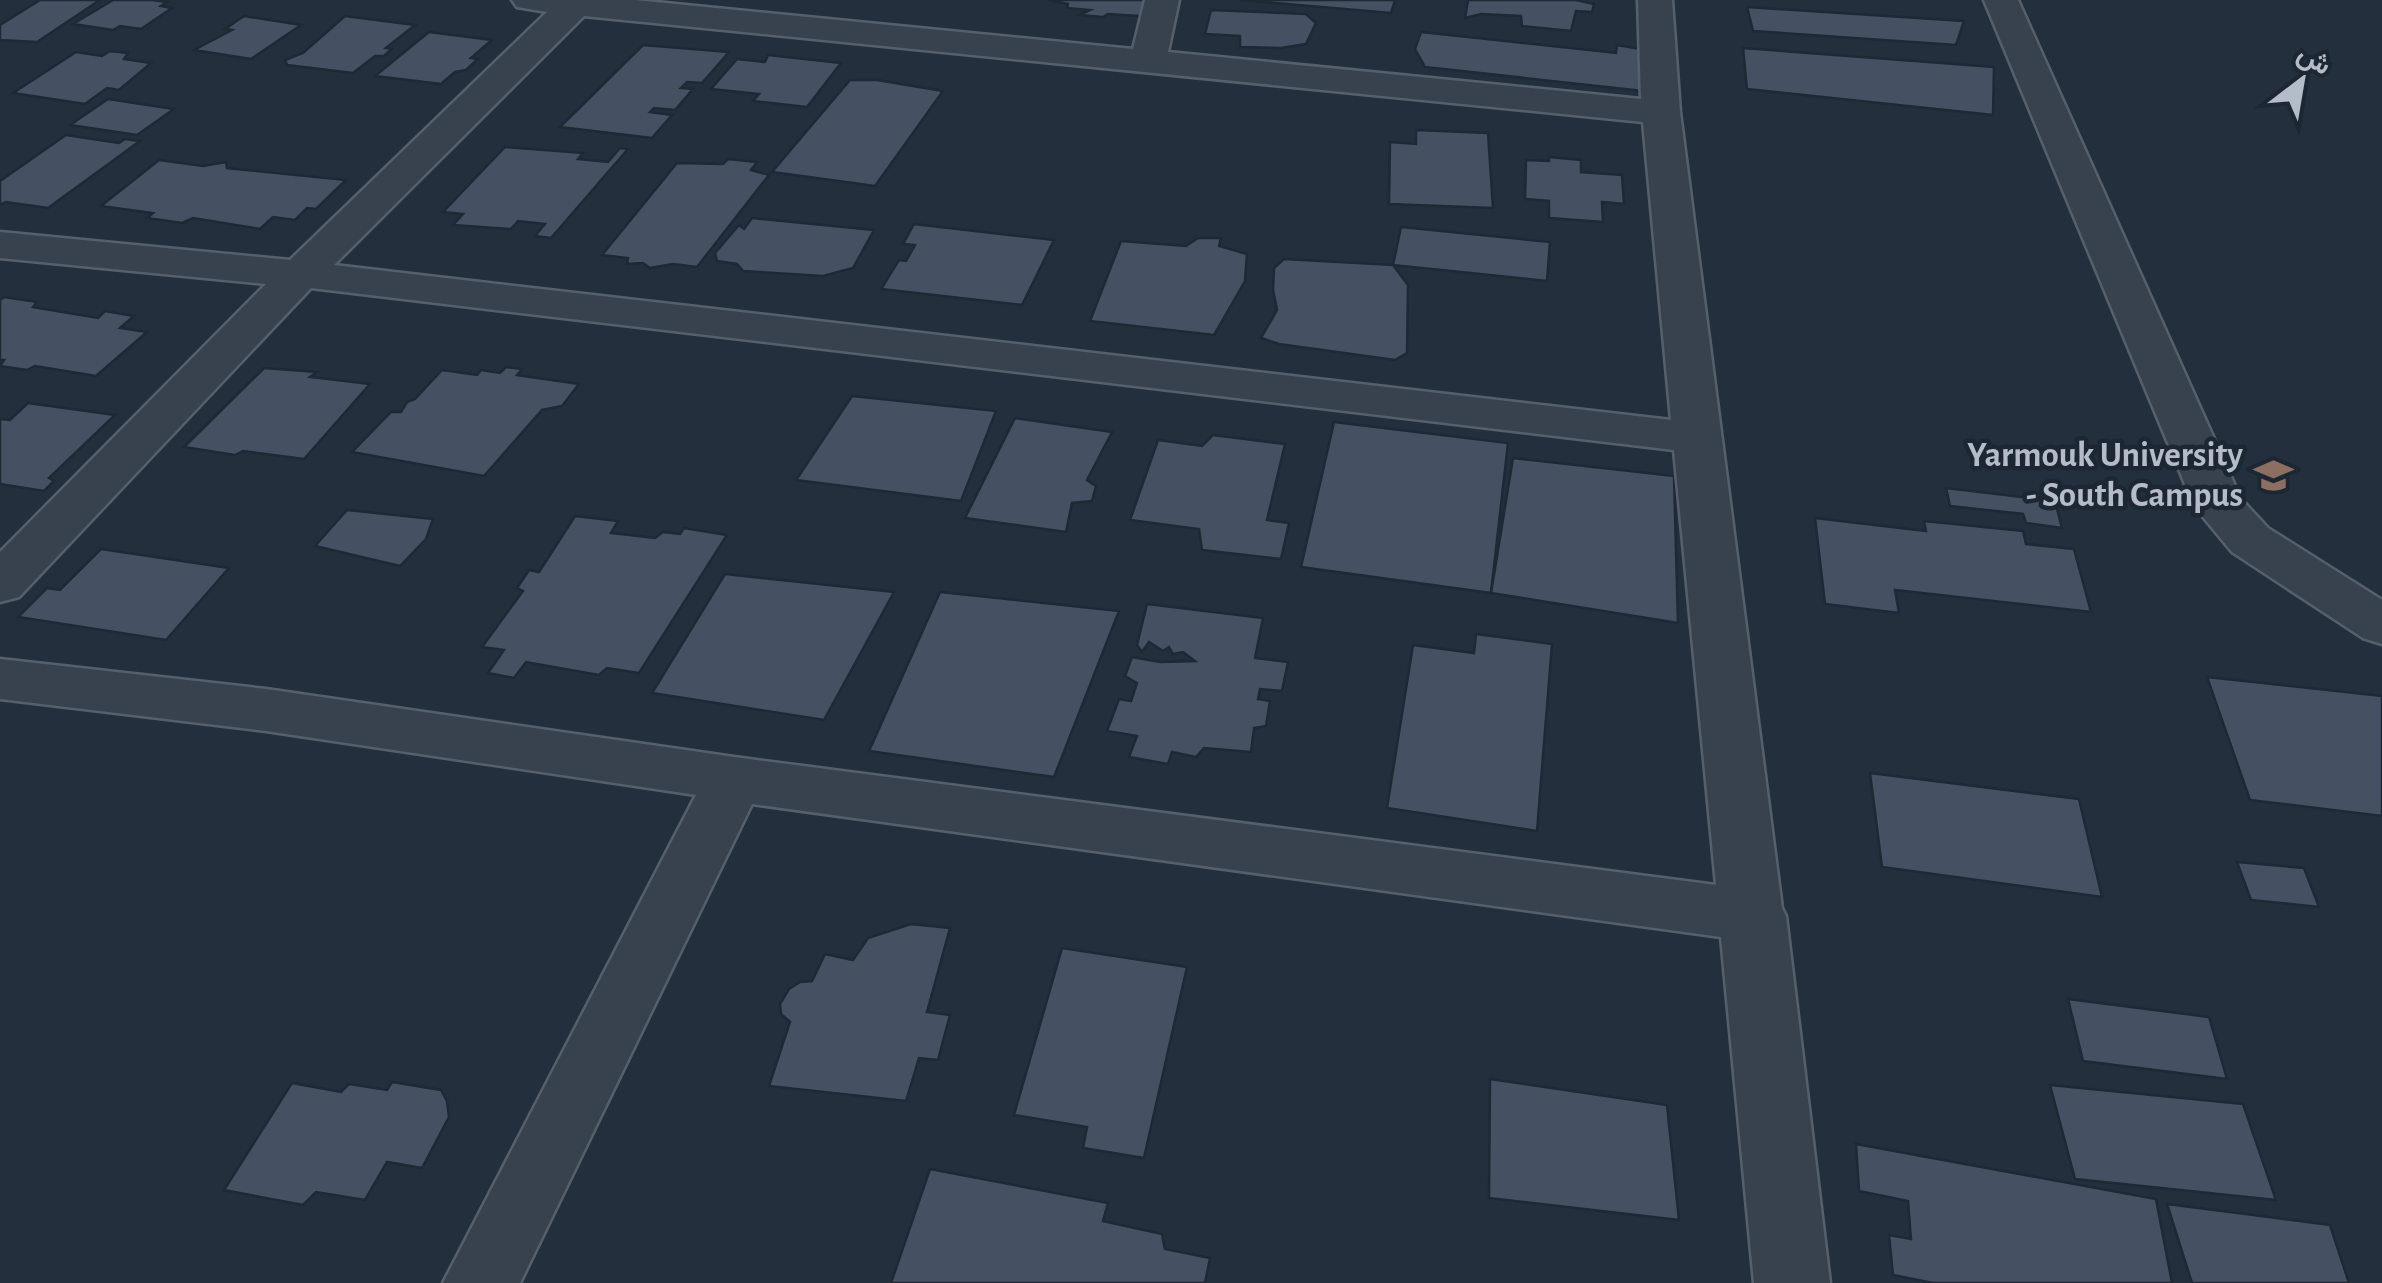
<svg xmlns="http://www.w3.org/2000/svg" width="2382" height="1283" viewBox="0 0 2382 1283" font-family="'Alegreya Sans',Vazirmatn,sans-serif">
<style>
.building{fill:#455162;stroke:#1f2835;stroke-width:2.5}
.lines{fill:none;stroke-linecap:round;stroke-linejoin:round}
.minor-casing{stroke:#565f6c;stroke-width:5}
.minor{fill:#38414e;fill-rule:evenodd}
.labels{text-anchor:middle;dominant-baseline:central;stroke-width:9;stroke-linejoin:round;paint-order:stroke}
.poi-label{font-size:35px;font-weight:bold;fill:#b4bcc9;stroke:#1d2633;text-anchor:end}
</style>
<rect width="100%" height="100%" fill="#242f3e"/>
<g class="building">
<polygon points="40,0 100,0 37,42 0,40 0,25"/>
<polygon points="113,0 152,0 167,2 161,6 172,8 141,29 120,26 113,30 73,24"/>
<polygon points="1048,0 1150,0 1139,16 1108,14 1103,17 1079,15 1090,10 1067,8 1068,4"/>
<polygon points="1240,0 1395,0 1391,13"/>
<polygon points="1468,0 1576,0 1594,4 1592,12 1576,11 1571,31 1522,26 1521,16 1481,14 1465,18"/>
<polygon points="1747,7 1964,21 1956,45 1753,31"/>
<polygon points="1211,10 1306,14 1316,23 1306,44 1281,48 1240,47 1240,36 1205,34"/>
<polygon points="244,16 301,25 251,59 194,50 232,30 225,29"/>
<polygon points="345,16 415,25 386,48 392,49 384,56 375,56 353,73 287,65 285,60 303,53"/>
<polygon points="429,32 492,40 471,58 478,59 466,70 455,72 441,84 375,76"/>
<polygon points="1421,32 1616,53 1617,45 1658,52 1643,91 1425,67 1415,49"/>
<polygon points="643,45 729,52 702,83 687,82 681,88 693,89 675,110 654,108 650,112 672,115 652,138 560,127"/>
<polygon points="1743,48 1994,67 1993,115 1747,89"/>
<polygon points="110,51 128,53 124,59 151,63 119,90 107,88 85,104 13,93 76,52 102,56"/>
<polygon points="768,55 841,63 807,107 753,101 759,94 711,89 737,59 765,62"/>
<polygon points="850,80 877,80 943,91 875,186 772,172"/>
<polygon points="108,99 174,109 137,135 70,125"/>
<polygon points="1416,130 1488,133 1493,208 1389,204 1390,142 1416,144"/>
<polygon points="66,135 119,143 125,139 140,141 48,208 6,202 0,205 0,181"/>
<polygon points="505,147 583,153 578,159 608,162 620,148 628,149 551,238 535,236 545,224 518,221 511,229 453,225 463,214 443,212"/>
<polygon points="1549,157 1581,160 1581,172 1622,175 1624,204 1602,202 1603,222 1549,218 1549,201 1525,199 1526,160 1549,161"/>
<polygon points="728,159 757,162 751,170 769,175 697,267 673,264 650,268 643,263 627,264 628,258 602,255 677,163 723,164"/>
<polygon points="159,160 203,166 226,162 227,168 346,180 316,209 307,208 295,220 273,217 260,229 193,218 182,223 147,218 153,213 101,206"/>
<polygon points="752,218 874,230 853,268 823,276 743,271 737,264 717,261 715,253 739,225 744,229"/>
<polygon points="914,224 1054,240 1022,305 881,289 899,260 906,261 915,245 903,244"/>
<polygon points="1401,227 1550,242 1547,281 1393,265"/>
<polygon points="1198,238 1221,238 1219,246 1247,254 1245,281 1214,335 1090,321 1121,241 1186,246"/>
<polygon points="1284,259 1393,265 1408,285 1407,353 1395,360 1279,344 1261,338 1277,310 1273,290 1274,268"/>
<polygon points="4,297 37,302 33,307 98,318 105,311 134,316 120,328 147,332 96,376 35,366 27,370 0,366 4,360 0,360 0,300"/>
<polygon points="506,367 522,369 517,375 579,384 562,406 542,410 484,476 352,452 391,412 401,412 407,402 415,399 442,370 477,375 481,370 500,373"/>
<polygon points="264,368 317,372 310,377 370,384 304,459 243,451 235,455 184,447"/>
<polygon points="852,396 996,411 961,501 796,480"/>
<polygon points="28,403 115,415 49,478 54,481 44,491 0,484 0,419 10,420"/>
<polygon points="1015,418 1112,432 1087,480 1096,486 1092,501 1072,503 1066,532 965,518"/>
<polygon points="1334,422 1508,443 1491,593 1301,567"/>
<polygon points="1213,435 1285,444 1267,520 1289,523 1281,559 1202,550 1199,529 1130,520 1158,440 1202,446"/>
<polygon points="1513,458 1674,476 1678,623 1491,593"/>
<polygon points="1946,488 2055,501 2062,528 2026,523 2023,514 1950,506"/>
<polygon points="347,510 433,519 426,539 400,566 315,546"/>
<polygon points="575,516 618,521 611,533 655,538 663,532 680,534 684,528 727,535 639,673 607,668 599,675 526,662 514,678 488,673 504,650 482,647 523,591 517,588 529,570 539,572"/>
<polygon points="1815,518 1926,531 1924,521 2023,531 2026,544 2074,549 2091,612 1895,590 1899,613 1825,604"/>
<polygon points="101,549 229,568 166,640 18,617 47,588 60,590"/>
<polygon points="725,574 894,592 824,720 652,693"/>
<polygon points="940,592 1119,611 1054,777 869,751"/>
<polygon points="1147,604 1263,618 1255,658 1288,662 1282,691 1260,689 1258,699 1270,701 1266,726 1254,728 1251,752 1204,748 1196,757 1172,752 1168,764 1129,757 1137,736 1107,731 1119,699 1131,701 1137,683 1125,676 1132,657 1160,662 1195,661 1183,652 1173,654 1169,647 1163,651 1149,642 1142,652 1137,645"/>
<polygon points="1476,634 1552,644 1537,831 1387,808 1413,645 1474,653"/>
<polygon points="2207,677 2382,696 2382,816 2250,800"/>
<polygon points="1870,773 2079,799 2102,897 1882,867"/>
<polygon points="2237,862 2304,868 2319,907 2251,900"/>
<polygon points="911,924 950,928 927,1012 950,1015 938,1060 919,1058 906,1101 769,1086 790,1022 781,1014 780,1004 789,989 800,982 812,981 825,954 853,960 868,938"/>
<polygon points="1062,948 1187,967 1144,1158 1083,1148 1087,1127 1014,1115"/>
<polygon points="2068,999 2209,1017 2227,1079 2083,1061"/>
<polygon points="1490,1079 1667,1105 1679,1220 1489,1198"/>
<polygon points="392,1082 441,1090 447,1101 449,1117 422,1168 387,1162 365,1200 316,1192 303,1205 224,1190 292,1083 341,1092 349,1084 387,1090"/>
<polygon points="2050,1085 2243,1104 2276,1200 2075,1179"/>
<polygon points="1856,1144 2156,1199 2172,1283 1933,1283 1893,1275 1889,1235 1911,1239 1908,1201 1859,1191"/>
<polygon points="930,1169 1108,1203 1103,1221 1162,1234 1165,1249 1210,1258 1205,1283 891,1283"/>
<polygon points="2167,1204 2330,1225 2349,1283 2192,1283"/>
</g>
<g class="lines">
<defs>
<g id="minor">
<path d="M 512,0 L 635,0 L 1133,49 L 1145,0 L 1179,0 L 1168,52 L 1641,99 L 1638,0 L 1672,0 L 1680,112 L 1782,908 L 1786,916 L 1830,1283 L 1754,1283 L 1721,937 L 752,804 L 520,1283 L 443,1283 L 696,795 L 266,731 L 0,699 L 0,659 L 266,689 L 734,757 L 1716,885 L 1674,450 L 311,288 L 19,597 L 0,602 L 0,552 L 266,284 L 0,258 L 0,232 L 290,260 L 547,12 L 517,7 ZM 584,16 L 1643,122 L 1671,420 L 334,265 Z"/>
<polygon points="1984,0 2018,0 2241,499 2268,528 2382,600 2382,644 2363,638 2232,552 2194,506"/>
</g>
</defs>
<use href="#minor" class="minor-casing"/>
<use href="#minor" class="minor"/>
</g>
<defs>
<symbol id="university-bare" viewBox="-9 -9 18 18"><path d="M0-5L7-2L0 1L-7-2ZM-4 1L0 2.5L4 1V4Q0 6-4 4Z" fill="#8d6e63" stroke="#1d2633" stroke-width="2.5" paint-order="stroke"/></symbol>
</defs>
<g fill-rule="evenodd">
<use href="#university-bare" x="2246" y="448" width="55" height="55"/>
</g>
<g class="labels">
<g class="poi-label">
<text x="2243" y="455">Yarmouk University<tspan x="2243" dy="40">- South Campus</tspan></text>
</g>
</g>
<g transform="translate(2302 80) rotate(31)" stroke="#1d2633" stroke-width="8" paint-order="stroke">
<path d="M0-8L18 38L0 25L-18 38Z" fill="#b4bcc9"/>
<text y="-15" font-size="28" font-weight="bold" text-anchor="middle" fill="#b4bcc9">ش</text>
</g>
</svg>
